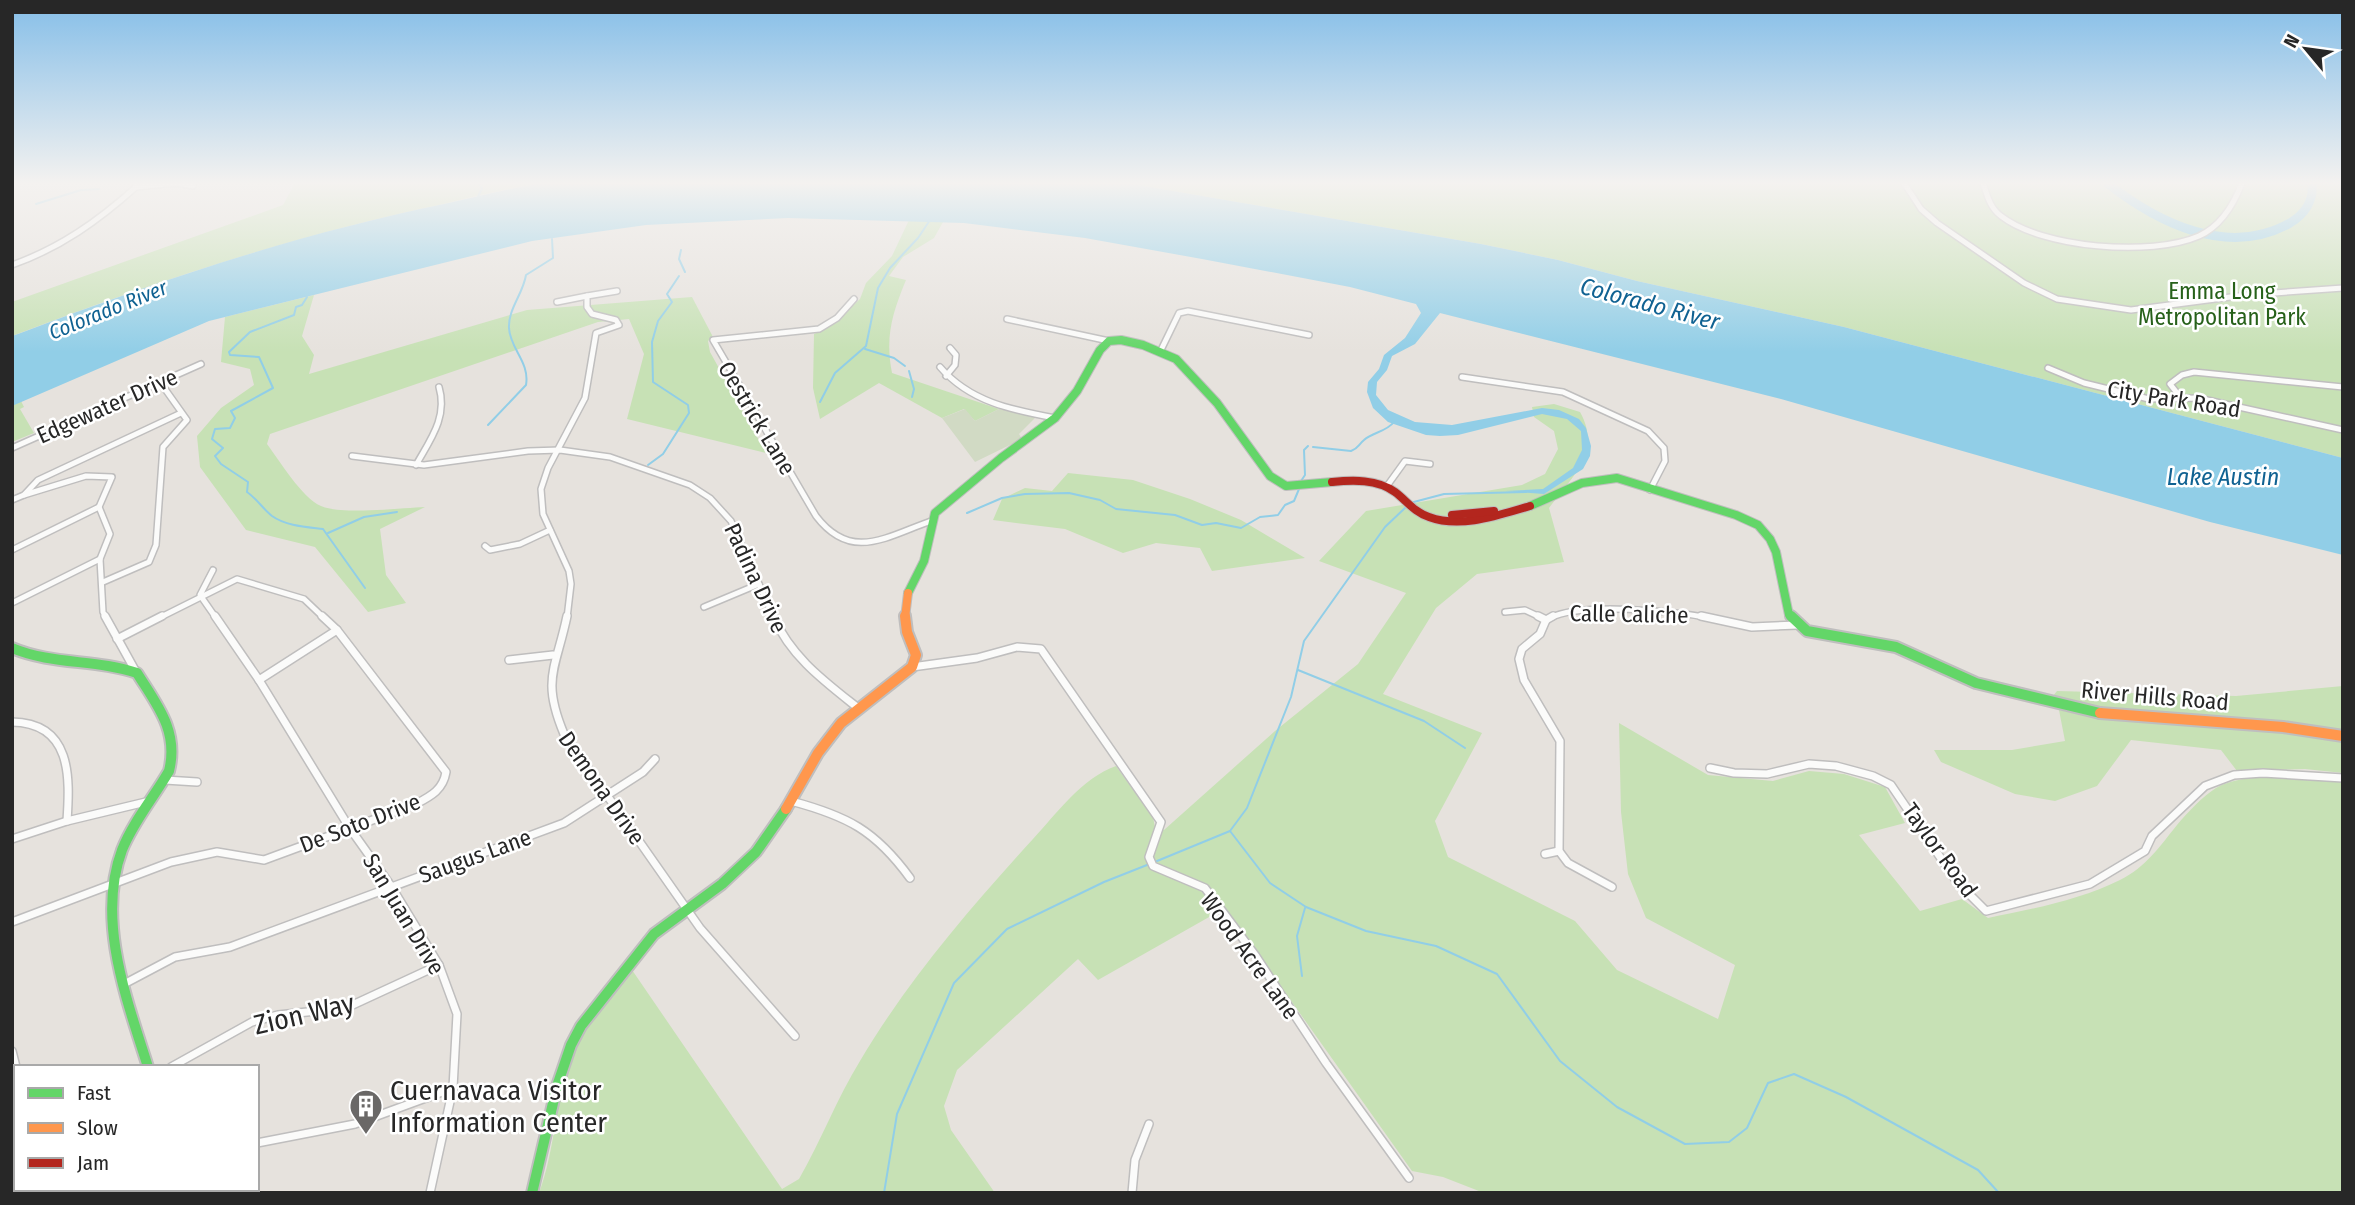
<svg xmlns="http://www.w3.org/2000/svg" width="2355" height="1205" viewBox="0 0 2355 1205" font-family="'Fira Sans Condensed',sans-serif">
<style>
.green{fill:#c7e1b5}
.cemetery{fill:#d1dac4}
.water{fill:#91cee7}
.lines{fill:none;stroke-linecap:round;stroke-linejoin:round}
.stream{stroke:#91cee7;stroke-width:2}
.river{stroke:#91cee7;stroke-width:9}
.street-far1-casing{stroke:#bfbebe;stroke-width:8}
.street-casing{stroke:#bfbebe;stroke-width:10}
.fast-far1-casing{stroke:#bfbebe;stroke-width:10}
.fast-casing{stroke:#bfbebe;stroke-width:14}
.slow-far1-casing{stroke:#bfbebe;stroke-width:10}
.slow-casing{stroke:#bfbebe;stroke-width:14}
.jam-casing{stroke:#bfbebe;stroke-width:10}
.street-far1{stroke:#fbfbfa;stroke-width:5}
.street{stroke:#fbfbfa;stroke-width:7}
.fast-far1{stroke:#63d668;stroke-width:8}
.fast{stroke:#63d668;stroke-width:10}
.slow-far1{stroke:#ff974d;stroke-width:8}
.slow{stroke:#ff974d;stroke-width:10}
.jam{stroke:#b3261e;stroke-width:8}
.labels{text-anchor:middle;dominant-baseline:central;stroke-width:5;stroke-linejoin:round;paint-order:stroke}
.far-water-label{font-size:21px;font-style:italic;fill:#106292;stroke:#fff}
.park-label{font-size:23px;fill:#27611a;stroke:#fff}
.street-label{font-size:23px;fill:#272727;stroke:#fff}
.water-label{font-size:24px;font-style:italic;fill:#106292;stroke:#fff}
.near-street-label{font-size:28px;fill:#272727;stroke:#fff}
.near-poi-label{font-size:28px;fill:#272727;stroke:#fff;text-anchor:start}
</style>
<rect width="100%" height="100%" fill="#e6e2dd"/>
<g class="green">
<path d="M 295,183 L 543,183 C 508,188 473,197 439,205 C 293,236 151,283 12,336 L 12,302 L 283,205 Z"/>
<polygon points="1126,183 2343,183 2343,458 1844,327 1637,281 1558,260 1481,244"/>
<path d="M 909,220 L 943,222 L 934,238 L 903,257 L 889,276 L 906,280 C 892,314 885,337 892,373 L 999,409 L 975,421 L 964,409 L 942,418 L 879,383 L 820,419 L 813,388 L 814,334 L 831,326 L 860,299 L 866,283 L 892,256 Z"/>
<path d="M 314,295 L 302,336 L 314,355 L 309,374 L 527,310 L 692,297 L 713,337 L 708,341 L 710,352 L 766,453 L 627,419 L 644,354 L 629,319 L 598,322 L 270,434 L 267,444 C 279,460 302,498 321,506 C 341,515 401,508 425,507 L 380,529 L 386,575 L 406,603 L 368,612 L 315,547 L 246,530 L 200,467 L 197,436 L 221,408 L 254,385 L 250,369 L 221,362 L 225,317 Z"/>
<polygon points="21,401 24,407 20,409 34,433 12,442 12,406"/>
<path d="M 1554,404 L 1580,412 C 1602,451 1572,477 1549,508 L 1564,562 L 1477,574 L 1436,608 L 1383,694 L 1482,733 L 1435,821 L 1448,857 L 1575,921 L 1617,970 L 1718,1019 L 1735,965 L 1646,918 L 1628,874 L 1621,812 L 1619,723 L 1708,775 L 1773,781 L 1809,771 L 1844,774 L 1885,787 L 1905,823 L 1859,835 L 1920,911 L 1962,899 L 1988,918 C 2032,909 2080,900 2120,880 C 2146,867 2160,846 2177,825 C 2187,813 2203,796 2216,788 C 2246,770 2309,779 2343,781 L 2343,1193 L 1484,1193 L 1443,1177 L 1412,1171 L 1225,908 L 1098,980 L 1078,959 L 957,1070 L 944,1106 L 951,1130 L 995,1193 L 539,1193 C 556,1148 555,1097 573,1052 C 585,1022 612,994 630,967 L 782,1189 L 799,1179 C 821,1141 837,1098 860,1061 C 908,980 970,908 1033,839 C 1057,813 1082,778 1116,766 L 1153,817 L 1155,827 L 1164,830 L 1275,731 L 1358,664 L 1406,593 L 1319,561 L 1366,511 L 1522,485 L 1545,474 L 1558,449 L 1554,431 L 1534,417 L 1532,407 Z"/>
<polygon points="1068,473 1133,480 1190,499 1241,520 1305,558 1212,571 1200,548 1156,543 1123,553 1065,529 993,520 1002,499 1025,488 1052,491"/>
<polygon points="2343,686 2343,733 2079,707 2053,696 2057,691 2236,696"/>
<polygon points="2059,710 2093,717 2299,731 2343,739 2343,773 2305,769 2237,771 2221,750 2131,740 2097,786 2055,801 2015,794 1941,762 1934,750 2012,750 2065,741"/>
</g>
<polygon class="cemetery" points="965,409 975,421 999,409 1036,417 1019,434 1022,439 975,462 942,418"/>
<path class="water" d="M 543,183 L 1126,183 L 1481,244 L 1558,260 L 1637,281 L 1844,327 L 2343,458 L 2343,555 L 2210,522 L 1781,399 L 1440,313 L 1415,344 L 1392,356 L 1387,370 L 1377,382 L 1376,395 L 1388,410 L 1415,422 L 1452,425 L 1542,408 L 1559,410 L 1579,419 L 1586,428 L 1591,446 L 1590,456 L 1583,469 L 1544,494 L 1505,491 L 1543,489 L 1573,468 L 1582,450 L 1581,431 L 1567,419 L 1542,414 L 1458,435 L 1440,436 L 1426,435 L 1388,422 L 1373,408 L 1367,392 L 1368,382 L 1379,369 L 1384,355 L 1405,338 L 1421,313 L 1416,304 L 1350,287 L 1202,259 L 1085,238 L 964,223 L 788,218 L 646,225 L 532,241 L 209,321 L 12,406 L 12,336 L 18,334 C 157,281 298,234 444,204 C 477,197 510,188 543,183 Z"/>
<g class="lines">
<g class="stream">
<polyline points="478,183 482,188 478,197"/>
<polyline points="36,204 81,190 99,189"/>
<polyline points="681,250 679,259 685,272"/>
<path d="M 307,297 L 302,305 L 296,307 L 294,315 L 250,332 L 229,352 L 230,355 L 259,357 L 273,388 L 231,411 L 235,418 L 230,428 L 215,429 L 212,439 L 223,448 L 215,456 L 221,464 L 248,482 L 247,492 C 257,499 264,510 272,516 C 286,526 307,527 323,529 L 365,588"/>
<polyline points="865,349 894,358 905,366"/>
<polyline points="909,371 914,389 912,397"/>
<polyline points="820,402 835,373 866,346 878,288 890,268 918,238 930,220"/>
<path d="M 488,425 L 526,385 C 530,362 510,349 509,328 C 508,309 523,294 526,275 L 553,258 L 552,239"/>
<path d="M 1313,447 L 1351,451 C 1359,448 1358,445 1364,440 C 1373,432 1386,432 1394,422"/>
<polyline points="648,465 663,454 689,413 688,405 653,382 652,342 658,321 672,302 667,294 679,276"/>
<polyline points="1301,481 1305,475 1304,450 1308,446"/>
<polyline points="1410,503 1444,494 1526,492"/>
<polyline points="967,513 1002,498 1025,494 1069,493 1100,500 1116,509 1175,515 1202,525 1216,523 1241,528 1260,517 1278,515 1285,505 1294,501 1299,489"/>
<polyline points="328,533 364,517 397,512"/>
<polyline points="1298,670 1424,721 1465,748"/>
<polyline points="1230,831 1270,883 1306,907 1366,931 1436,946 1497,974 1560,1061 1617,1107 1685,1144 1729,1142 1747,1128 1768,1083 1794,1074 1846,1097 1978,1170 1999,1193"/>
<polyline points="1157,861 1230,831 1247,808 1291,697 1304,641 1385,527 1405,508"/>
<polyline points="1302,976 1297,936 1305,908"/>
<polyline points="884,1193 897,1114 954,983 1007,929 1104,882 1147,865"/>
</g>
<path class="river" d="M 2107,183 C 2158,223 2228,258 2290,223 C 2305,214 2314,200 2312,183"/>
<defs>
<g id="street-far1">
<polyline points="1904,183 1921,209 1937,223 2024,283 2057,299 2131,310 2246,295 2343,288"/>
<path d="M 1983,183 C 1987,195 1990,208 2001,216 C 2042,248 2151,257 2199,236 C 2221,226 2234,204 2242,183"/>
<polyline points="136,187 176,183 193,186"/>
<path d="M 12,265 C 60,248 98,221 136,187 L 136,183"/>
<path d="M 854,299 L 837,318 L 819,329 L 713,340 L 816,516 C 851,562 886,537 931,521"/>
<polyline points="557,302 587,296"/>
<polyline points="1007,319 1109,341"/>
<polyline points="1161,350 1179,313 1188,311 1309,335"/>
<path d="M 940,367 C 970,402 1012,410 1055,418"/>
<polyline points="2048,368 2084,383 2149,399 2198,398 2343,430"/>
<polyline points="946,376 955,365 956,355 950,348"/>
<polyline points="1462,377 1563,392 1648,431 1664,448 1665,461 1650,490"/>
<polyline points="2181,398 2170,384 2182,375 2194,372 2343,387"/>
<polyline points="12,448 201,364"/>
<polyline points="352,456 424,465 528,451 560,450 610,457 690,485 710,498 731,521 774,618"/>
<path d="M 416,465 C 430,440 448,417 439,387"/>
<polyline points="1387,486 1405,461 1430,464"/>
<polyline points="24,495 86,476 112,477 99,507 110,534 100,559 103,612 106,618"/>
<polyline points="12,500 24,495 38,480 181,413"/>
<polyline points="485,546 490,550 520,544 550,530"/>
<polyline points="12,550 99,507"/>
<polyline points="213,570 200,595 216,618"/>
<polyline points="103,582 149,562 156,545 163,447 187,420 160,382"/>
<polyline points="12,603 100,559"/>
<polyline points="704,607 759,584"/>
<polyline points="1505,612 1525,610 1542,618"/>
<polyline points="159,618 237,579 304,599 324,618"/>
<polyline points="567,618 571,584 569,571 543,514 541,489 548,468 585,398 596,333 619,325 616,320 592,314 587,307 587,296 617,291"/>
<path d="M 1550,618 C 1581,602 1674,611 1710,618"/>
</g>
<g id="street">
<polyline points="105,616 136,672"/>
<polyline points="215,616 259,680 349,827 391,886 439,965 457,1014 453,1088 430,1193"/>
<path d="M 567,616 C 556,669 541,679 564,734 L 700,928 L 795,1036"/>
<path d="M 773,616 C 791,657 824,681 858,708"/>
<polyline points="1538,616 1546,620 1553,616"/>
<polyline points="1701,616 1752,627 1798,625"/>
<polyline points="1546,620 1540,634 1522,649 1519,659 1524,680 1560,741 1559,851 1568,863 1612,887"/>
<polyline points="117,639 162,616"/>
<polyline points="509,660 553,655"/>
<polyline points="912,667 977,658 1017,647 1041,649 1161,822 1149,857 1153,866 1205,888 1255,955 1326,1063 1409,1178"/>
<polyline points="259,680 337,630"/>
<path d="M 12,722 C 72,723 70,777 67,821"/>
<polyline points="1710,768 1734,773 1767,774 1809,764 1836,766 1873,776 1891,785 1957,882 1986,911 2090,884 2145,851 2152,836 2205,786 2234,775 2263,773 2343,778"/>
<polyline points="165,780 197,782"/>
<path d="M 791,801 C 847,816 875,830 910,878"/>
<polyline points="12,839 67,821 150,801"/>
<polyline points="1545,854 1559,851"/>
<path d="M 12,922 L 171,862 L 217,852 L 264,860 L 416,804 C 431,796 443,790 446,772 L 337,630 L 322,616"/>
<polyline points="124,984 175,957 230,947 564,823 643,772 655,759"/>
<polyline points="12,1051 16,1067"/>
<polyline points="171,1067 252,1022 278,1015 346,1008 439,965"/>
<polyline points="12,1084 16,1084"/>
<polyline points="257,1143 355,1124 453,1088"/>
<polyline points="12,1188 16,1187"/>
<polyline points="1132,1193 1135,1160 1149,1124"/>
</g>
<g id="fast-far1">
<polyline points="1530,506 1582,483 1617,478 1736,515 1758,525 1770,539 1776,552 1789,615 1792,618"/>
<polyline points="908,593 924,561 935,513 1001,458 1055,418 1077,391 1100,350 1109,341 1121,340 1143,345 1176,359 1217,403 1270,476 1286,486 1332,482"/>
</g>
<g id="fast">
<polyline points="1791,616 1807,631 1896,647 1976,683 2100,713"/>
<path d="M 12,648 C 52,665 96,659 137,673 C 157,705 179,731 169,771 C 154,797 133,822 122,850 C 96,920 127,1000 148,1067"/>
<polyline points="185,1189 186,1193"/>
<polyline points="532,1193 557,1086 571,1045 581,1026 654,934 722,884 756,852 786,809"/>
</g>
<polyline id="slow-far1" points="905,618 908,593"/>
<g id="slow">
<polyline points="2100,713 2283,727 2343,736"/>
<polyline points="786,809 818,753 841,723 912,667 916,655 907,632 905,616"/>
</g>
<g id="jam">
<path d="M 1332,482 C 1353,480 1377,479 1395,492 C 1407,501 1414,512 1429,517 C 1461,529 1499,515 1530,506"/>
<polyline points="1452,515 1494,511"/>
</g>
</defs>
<use href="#street-far1" class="street-far1-casing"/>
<use href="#street" class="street-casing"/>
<use href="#fast-far1" class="fast-far1-casing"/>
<use href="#fast" class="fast-casing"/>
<use href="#slow-far1" class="slow-far1-casing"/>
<use href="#slow" class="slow-casing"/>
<use href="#jam" class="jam-casing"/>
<use href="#street-far1" class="street-far1"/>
<use href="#street" class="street"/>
<use href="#fast-far1" class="fast-far1"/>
<use href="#fast" class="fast"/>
<use href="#slow-far1" class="slow-far1"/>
<use href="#slow" class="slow"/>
<use href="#jam" class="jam"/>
</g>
<linearGradient id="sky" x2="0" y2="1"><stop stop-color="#85bee8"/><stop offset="0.52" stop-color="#f4f2f0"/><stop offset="1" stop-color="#f4f2f0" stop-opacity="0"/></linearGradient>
<rect width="2355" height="352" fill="url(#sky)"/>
<defs>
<symbol id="building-pin" viewBox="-11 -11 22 30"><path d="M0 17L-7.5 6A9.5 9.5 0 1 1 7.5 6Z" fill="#6a6867" stroke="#fff"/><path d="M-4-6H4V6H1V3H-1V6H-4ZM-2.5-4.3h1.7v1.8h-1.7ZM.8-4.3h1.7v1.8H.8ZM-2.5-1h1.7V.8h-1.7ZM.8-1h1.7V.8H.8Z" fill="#fff"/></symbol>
</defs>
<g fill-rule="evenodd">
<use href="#building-pin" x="347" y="1087" width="38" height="52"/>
</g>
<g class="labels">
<g class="far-water-label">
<text transform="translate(108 310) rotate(-22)">Colorado River</text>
</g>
<g class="park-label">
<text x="2222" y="291">Emma Long<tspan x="2222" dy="26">Metropolitan Park</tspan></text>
</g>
<g class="street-label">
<text transform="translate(2174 399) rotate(9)">City Park Road</text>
<text transform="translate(107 406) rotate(-24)">Edgewater Drive</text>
<text transform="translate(757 418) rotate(59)">Oestrick Lane</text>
<text transform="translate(756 578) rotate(65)">Padina Drive</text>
<text transform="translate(1629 614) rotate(1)">Calle Caliche</text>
<text transform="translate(2155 696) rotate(5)">River Hills Road</text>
<text transform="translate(602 788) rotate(55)">Demona Drive</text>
<text transform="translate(360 823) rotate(-21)">De Soto Drive</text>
<text transform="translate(1940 850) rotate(54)">Taylor Road</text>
<text transform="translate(475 856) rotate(-20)">Saugus Lane</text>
<text transform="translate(404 914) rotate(59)">San Juan Drive</text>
<text transform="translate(1250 956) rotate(54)">Wood Acre Lane</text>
</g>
<g class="water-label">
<text transform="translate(1650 304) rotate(15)">Colorado River</text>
<text x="2223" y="477">Lake Austin</text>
</g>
<g class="near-street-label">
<text transform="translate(304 1014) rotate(-13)">Zion Way</text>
</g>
<g class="near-poi-label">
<text x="390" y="1090">Cuernavaca Visitor<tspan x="390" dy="32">Information Center</tspan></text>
</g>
</g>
<rect width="2355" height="1205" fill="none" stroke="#272727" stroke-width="28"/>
<rect x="14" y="1065" width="245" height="126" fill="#ffffff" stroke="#a9a9a9" stroke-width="2"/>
<rect x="28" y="1088" width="35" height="10" fill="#63d668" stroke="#a9a9a9" stroke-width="2"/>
<text x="77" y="1100" font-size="21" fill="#272727">Fast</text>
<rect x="28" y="1123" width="35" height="10" fill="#ff974d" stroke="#a9a9a9" stroke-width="2"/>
<text x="77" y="1135" font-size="21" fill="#272727">Slow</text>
<rect x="28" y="1158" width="35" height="10" fill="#b3261e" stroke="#a9a9a9" stroke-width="2"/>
<text x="77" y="1170" font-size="21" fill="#272727">Jam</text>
<g transform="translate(2306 49) rotate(299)" stroke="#ffffff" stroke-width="5" paint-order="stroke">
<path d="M0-5L12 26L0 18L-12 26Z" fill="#272727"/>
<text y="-10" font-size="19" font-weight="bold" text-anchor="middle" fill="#272727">N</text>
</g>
</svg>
